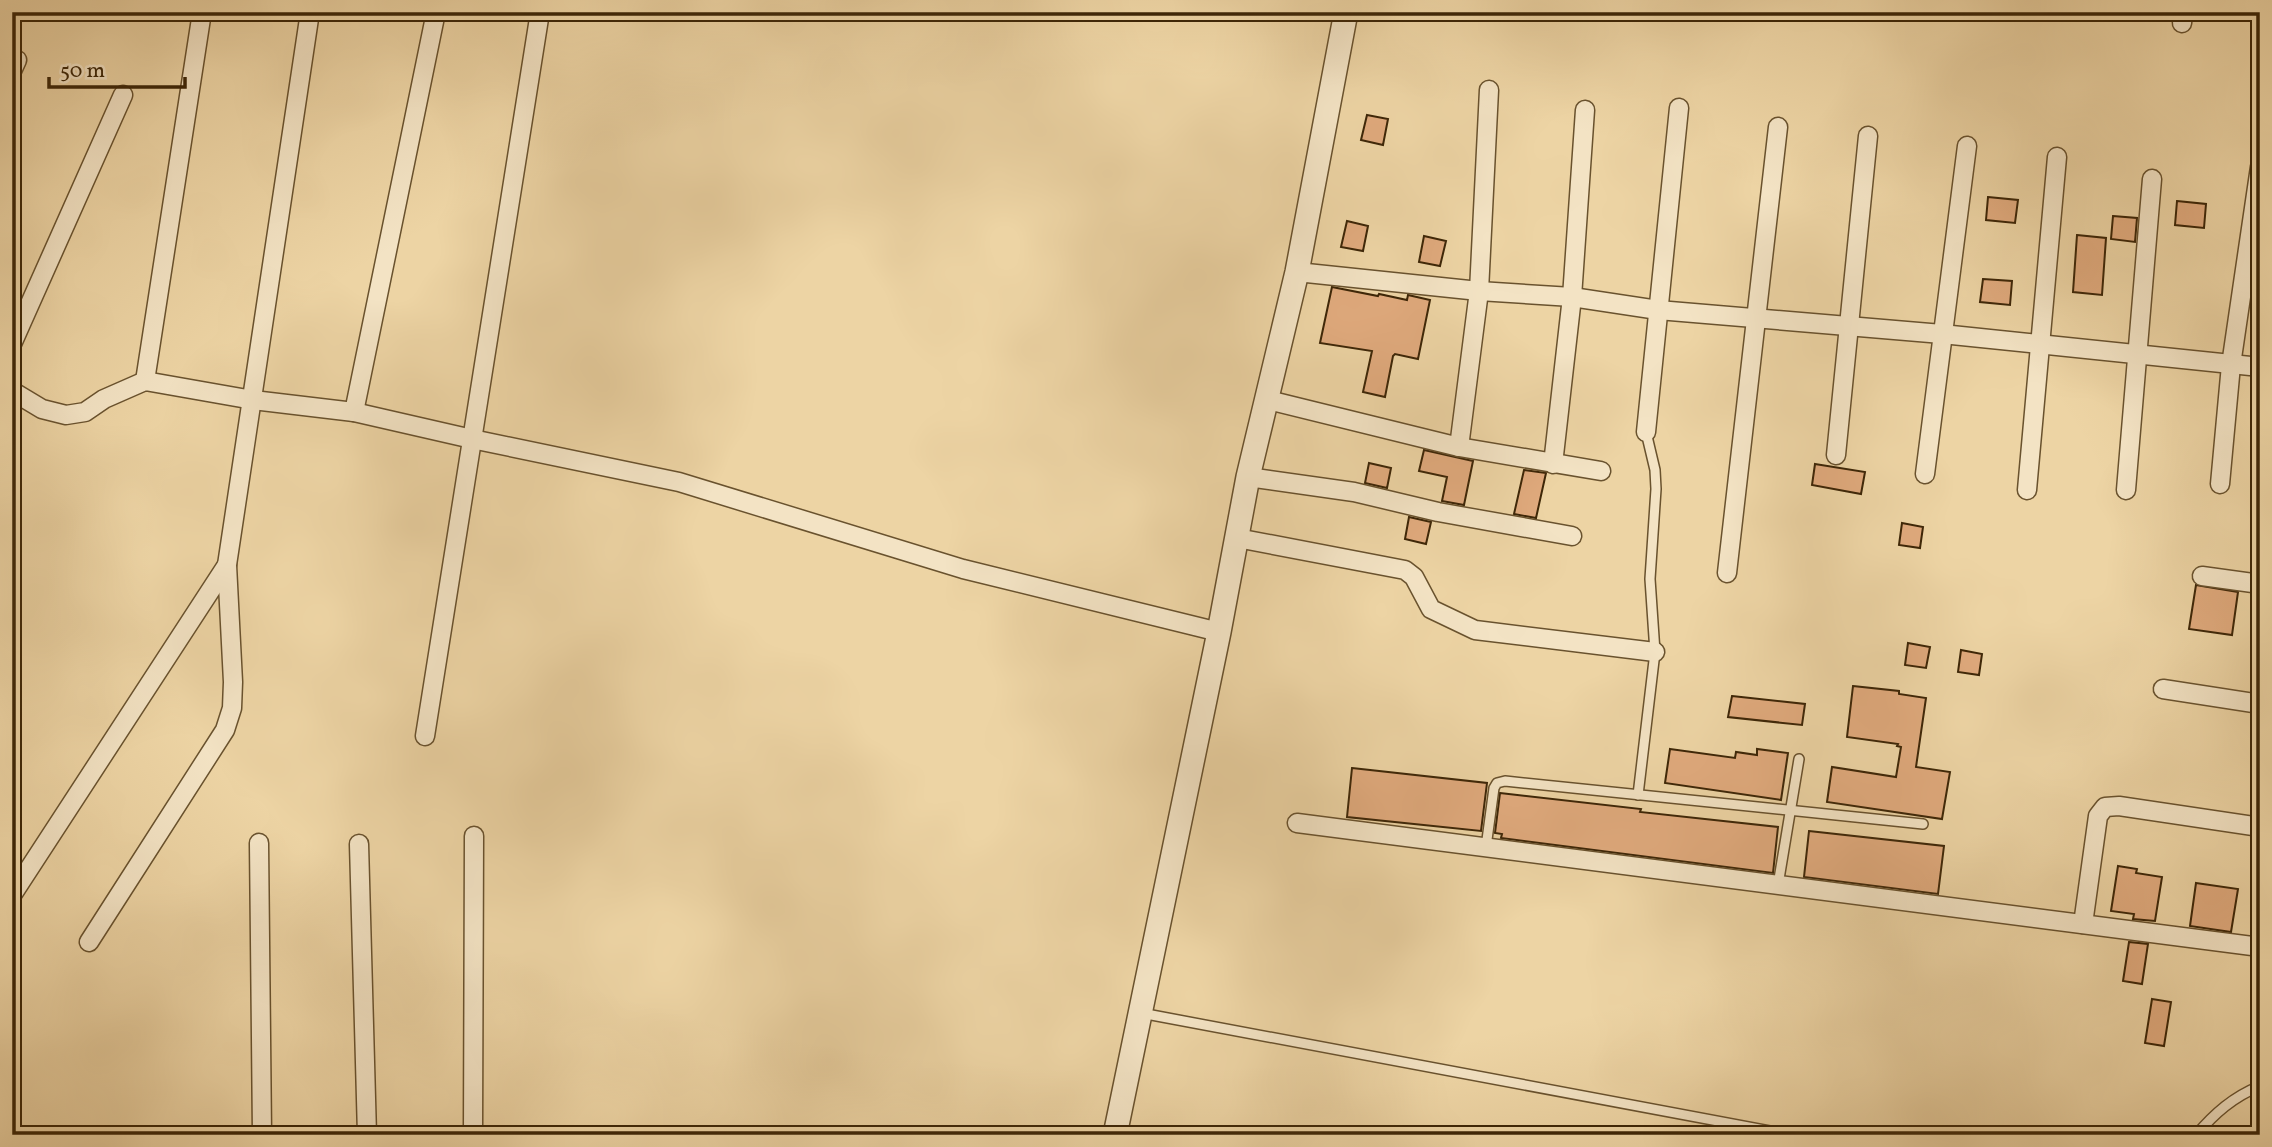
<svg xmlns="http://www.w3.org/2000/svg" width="2272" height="1147" viewBox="0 0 2272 1147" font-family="Vollkorn,serif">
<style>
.building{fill:#e0aa7d;stroke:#3d2607;stroke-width:2}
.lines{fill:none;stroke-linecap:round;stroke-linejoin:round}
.service-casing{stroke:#69522e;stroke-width:12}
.minor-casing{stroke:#69522e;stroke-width:21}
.tertiary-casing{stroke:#69522e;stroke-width:26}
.service{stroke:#f3e3c4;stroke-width:9}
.minor{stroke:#f3e3c4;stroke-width:18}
.tertiary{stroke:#f3e3c4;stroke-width:23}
</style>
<rect width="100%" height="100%" fill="#edd4a4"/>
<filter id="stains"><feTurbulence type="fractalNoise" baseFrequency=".00286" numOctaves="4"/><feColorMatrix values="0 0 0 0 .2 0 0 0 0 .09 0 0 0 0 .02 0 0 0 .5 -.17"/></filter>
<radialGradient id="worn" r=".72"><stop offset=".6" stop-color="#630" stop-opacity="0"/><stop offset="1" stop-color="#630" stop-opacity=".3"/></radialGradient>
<g class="building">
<polygon points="1367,115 1388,119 1383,145 1361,140"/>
<polygon points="1988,197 2018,200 2015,223 1986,220"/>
<polygon points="2177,201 2206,204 2204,228 2175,225"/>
<polygon points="2113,216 2137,218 2135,242 2111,239"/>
<polygon points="1347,221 1368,226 1363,251 1341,247"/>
<polygon points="2077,235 2106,238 2102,295 2073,292"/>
<polygon points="1424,236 1446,241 1440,266 1419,262"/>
<polygon points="1983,279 2012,281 2010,305 1980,302"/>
<polygon points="1332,287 1378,296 1379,294 1407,300 1408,295 1430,300 1418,359 1395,354 1393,356 1385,397 1363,392 1372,351 1320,343"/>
<polygon points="1424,450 1473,461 1464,505 1442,501 1447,477 1419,471"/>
<polygon points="1369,463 1391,468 1387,488 1365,483"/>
<polygon points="1815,464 1865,472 1861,494 1812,485"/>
<polygon points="1524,470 1546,473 1536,518 1514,514"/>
<polygon points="1409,517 1431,522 1426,544 1405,539"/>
<polygon points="1902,523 1923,527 1920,548 1899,545"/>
<polygon points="2196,585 2238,592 2232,635 2189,629"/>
<polygon points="1908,643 1930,647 1926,668 1905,665"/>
<polygon points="1961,650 1982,654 1979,675 1958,672"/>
<polygon points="1853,686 1899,691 1899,694 1926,698 1916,767 1950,772 1942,819 1827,802 1832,767 1896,777 1901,747 1897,746 1898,744 1847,737"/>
<polygon points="1732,696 1805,704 1802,725 1728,717"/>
<polygon points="1670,749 1735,758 1736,752 1757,755 1757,749 1788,753 1781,800 1665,783"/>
<polygon points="1352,768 1487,783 1481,831 1347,817"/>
<polygon points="1500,793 1641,809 1640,812 1778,827 1773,873 1501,838 1502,834 1495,833"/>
<polygon points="1809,831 1944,846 1938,894 1804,877"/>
<polygon points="2118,866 2137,869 2136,873 2162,877 2155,921 2133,919 2134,914 2111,911"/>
<polygon points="2196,883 2238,889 2231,932 2190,926"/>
<polygon points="2129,942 2148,944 2142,984 2123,981"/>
<polygon points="2152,999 2171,1002 2164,1046 2145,1043"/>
</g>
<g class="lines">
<defs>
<g id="service">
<polyline points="1638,795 1655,652 1650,579 1656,489 1655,470 1646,432"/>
<polyline points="1486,847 1494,788 1497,783 1505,781 1923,824"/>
<polyline points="1778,885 1799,759"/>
<polyline points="1141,1013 1792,1135"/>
<path d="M 2196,1135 C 2215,1113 2233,1097 2260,1086"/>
</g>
<g id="minor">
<polyline points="2182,23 2183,12"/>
<polyline points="12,71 17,60"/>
<polyline points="1297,272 1479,291 1572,297 1658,310 1942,334 2260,367"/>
<polyline points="12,344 123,95"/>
<polyline points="145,381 202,12"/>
<polyline points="12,391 42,409 66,415 85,412 104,399 145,381 253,400 354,412 472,439 679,482 963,569 1219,632"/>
<polyline points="1268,400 1459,447 1601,471"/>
<polyline points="354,412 436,12"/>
<polyline points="1646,432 1679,108"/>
<polyline points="1459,447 1479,291 1489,90"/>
<polyline points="1836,455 1868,136"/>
<polyline points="1553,464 1572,297 1585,110"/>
<polyline points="1925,474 1967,146"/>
<polyline points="1248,477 1354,492 1438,512 1572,536"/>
<polyline points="2220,484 2231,365 2260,167"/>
<polyline points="2027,490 2057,157"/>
<polyline points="2126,490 2152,179"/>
<polyline points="1237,538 1405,570 1414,577 1431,609 1475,630 1655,652"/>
<polyline points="1727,573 1778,127"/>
<polyline points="2202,576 2260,584"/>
<polyline points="2163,689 2260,704"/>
<polyline points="425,736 540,12"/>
<polyline points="1297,823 2260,947"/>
<polyline points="259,843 262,1135"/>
<polyline points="359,844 367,1135"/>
<polyline points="12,895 227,565"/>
<polyline points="2083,924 2098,816 2105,807 2119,806 2260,827"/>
<polyline points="89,942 225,730 232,708 233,682 227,565 310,12"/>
<polyline points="473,1135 474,836"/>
</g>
<polyline id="tertiary" points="1115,1135 1219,632 1248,477 1297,272 1346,12"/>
</defs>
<use href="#service" class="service-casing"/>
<use href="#minor" class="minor-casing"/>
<use href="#tertiary" class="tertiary-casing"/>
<use href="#service" class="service"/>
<use href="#minor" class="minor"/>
<use href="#tertiary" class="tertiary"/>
</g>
<rect width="2272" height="1147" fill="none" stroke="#edd4a4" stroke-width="42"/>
<rect x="14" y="14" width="2244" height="1119" fill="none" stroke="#3d2607" stroke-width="3.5"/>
<rect x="21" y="21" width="2230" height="1105" fill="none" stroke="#3d2607" stroke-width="2"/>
<path d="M49 77v10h136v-10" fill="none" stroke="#3d2607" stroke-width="3.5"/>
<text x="60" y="77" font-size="21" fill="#3d2607" stroke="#f3e3c4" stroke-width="5" paint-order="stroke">50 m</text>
<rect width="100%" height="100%" filter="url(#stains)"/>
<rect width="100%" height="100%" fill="url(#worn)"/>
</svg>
